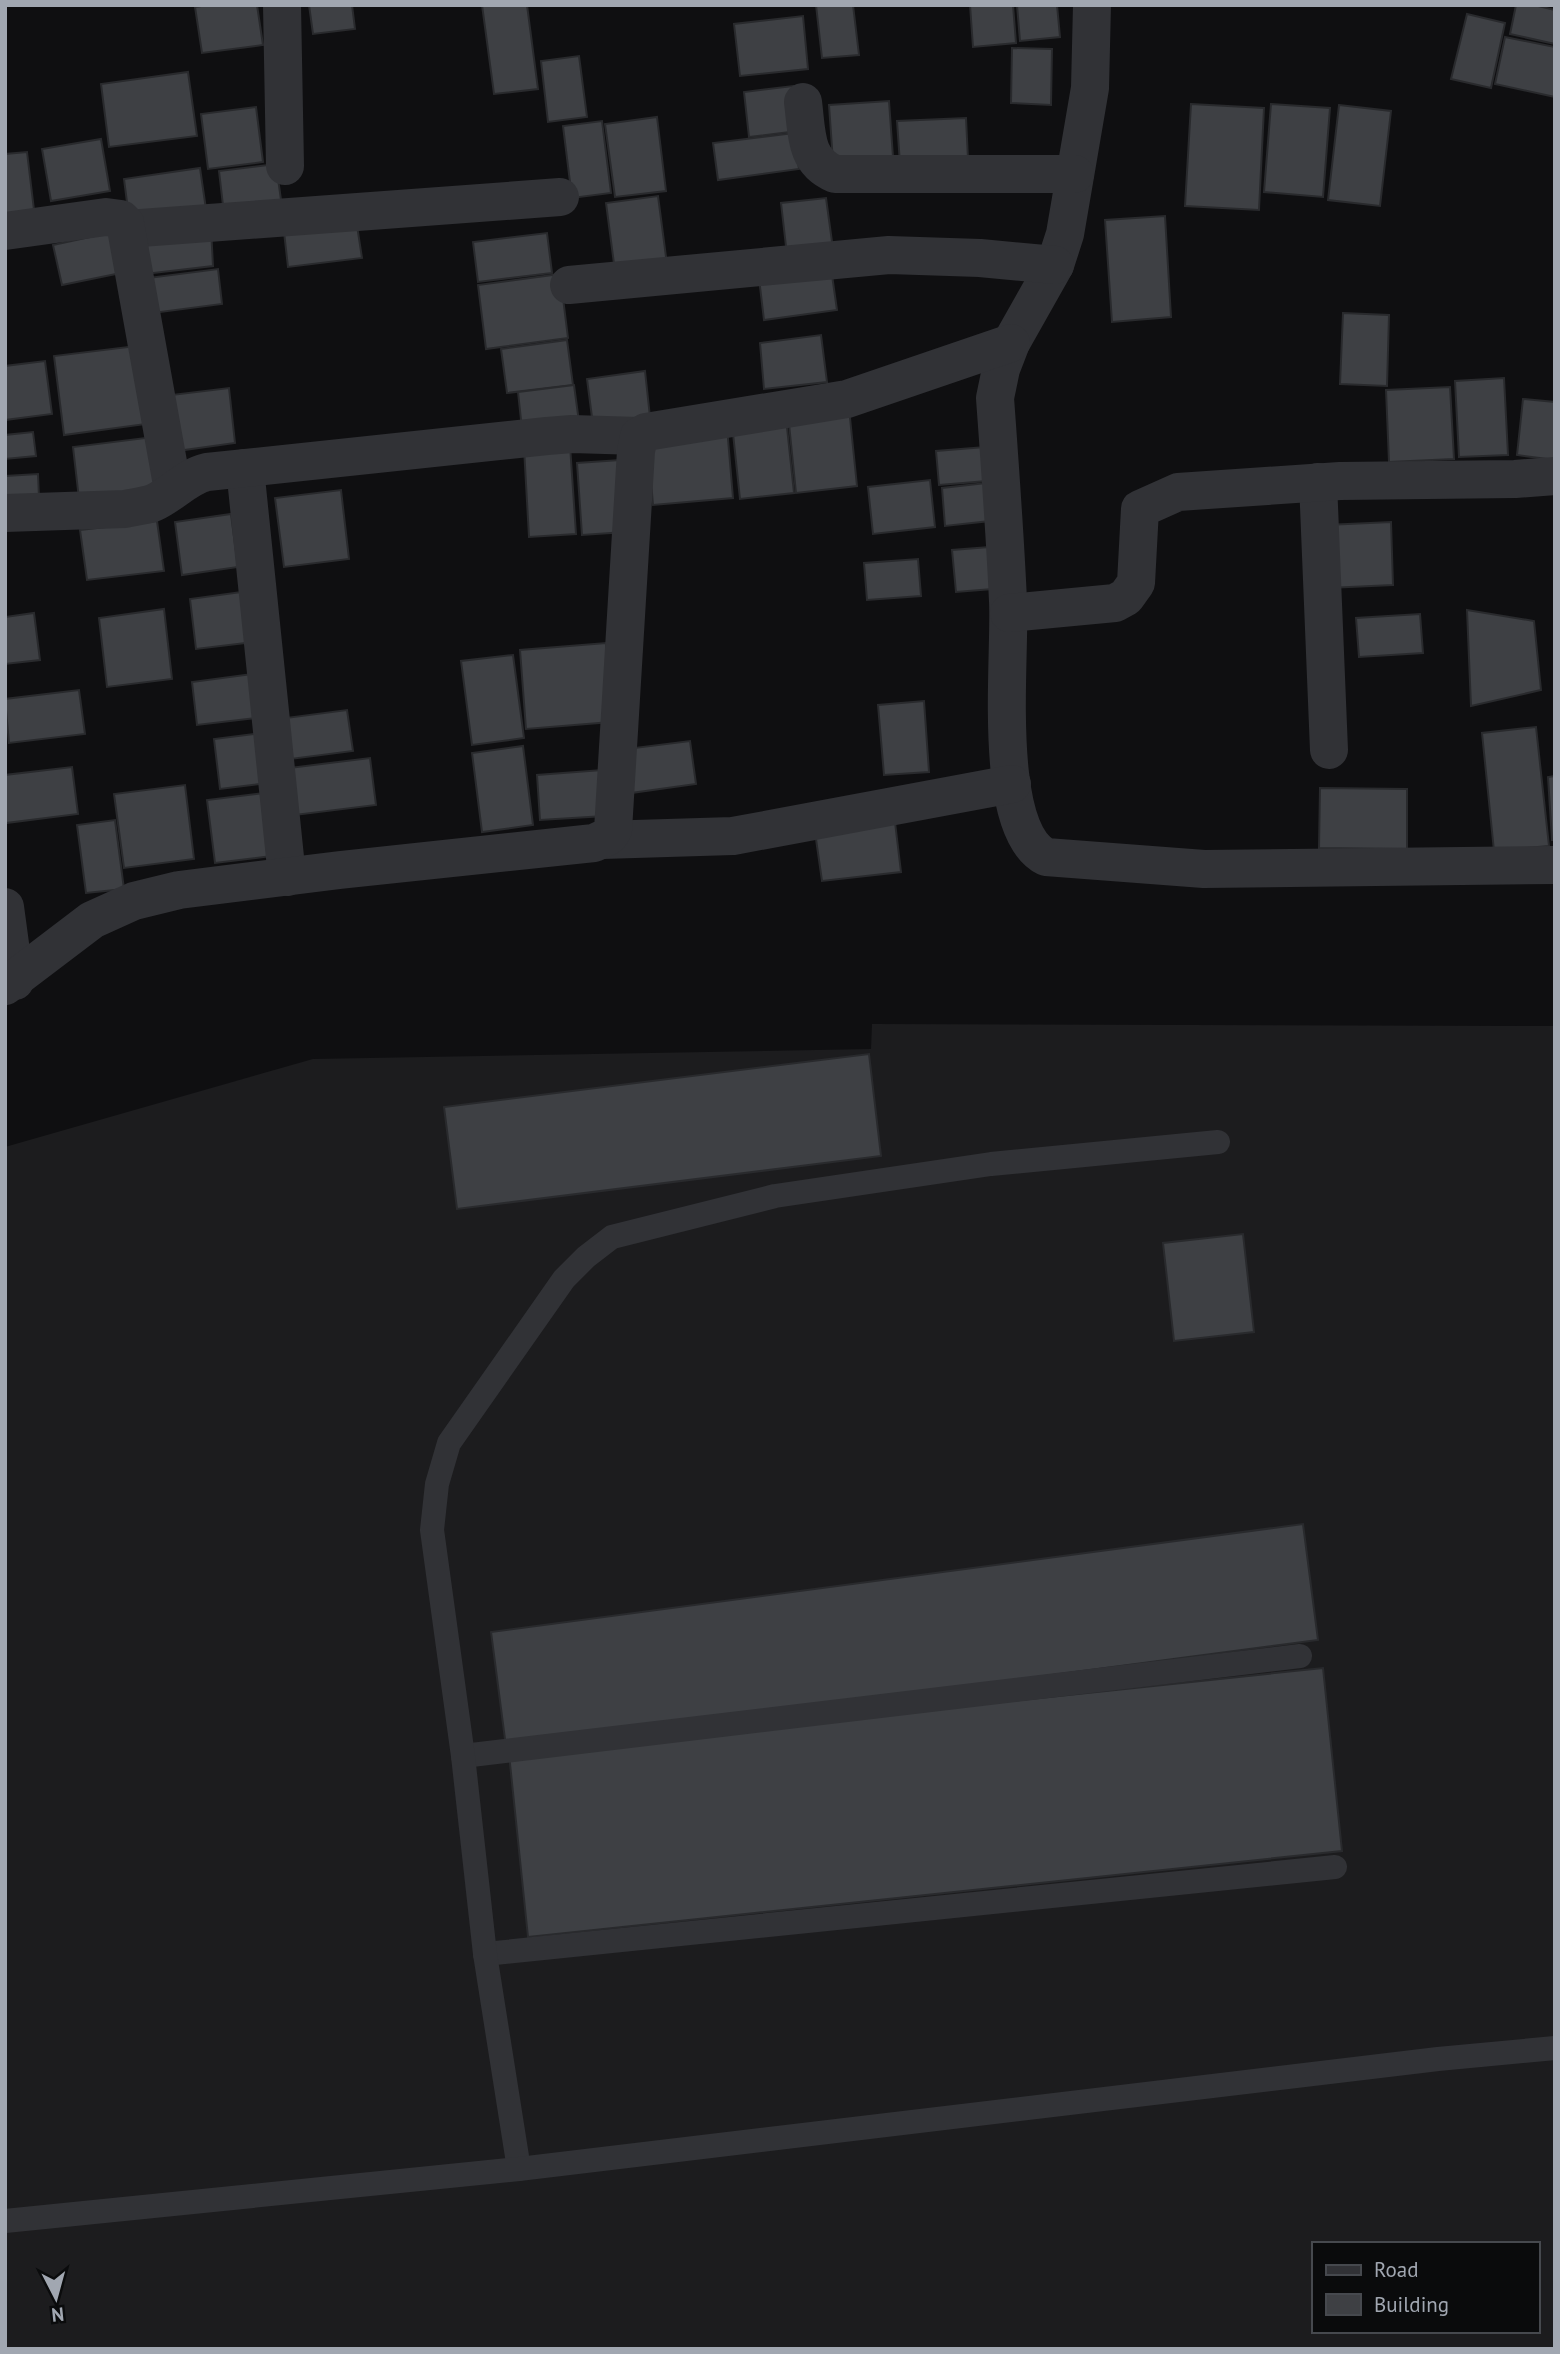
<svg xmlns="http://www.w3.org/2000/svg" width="1560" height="2354" viewBox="0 0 1560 2354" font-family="'PT Sans',sans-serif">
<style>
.built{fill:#1c1c1e;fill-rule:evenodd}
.building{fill:#3e4044;stroke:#292a2d;stroke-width:2}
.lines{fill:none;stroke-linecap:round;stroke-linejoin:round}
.service{stroke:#313236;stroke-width:24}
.minor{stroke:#313236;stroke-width:38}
</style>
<rect width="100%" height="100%" fill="#0f0f11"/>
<path class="built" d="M 872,1024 L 1555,1026 L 1555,2349 L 5,2349 L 5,1147 L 313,1059 L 871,1049 ZM 1313,2244 L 1537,2244 L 1537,2331 L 1313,2331 Z"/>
<g class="building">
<polygon points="208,5 257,5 263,45 202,53 195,7"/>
<polygon points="309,5 352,5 355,29 313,34"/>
<polygon points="482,5 527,5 538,89 494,94"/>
<polygon points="816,5 853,5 859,55 822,58"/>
<polygon points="970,5 1013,5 1016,43 973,47"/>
<polygon points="1017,5 1057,5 1060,37 1020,41"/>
<polygon points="1516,5 1534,5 1555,10 1555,44 1510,34"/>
<polygon points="1467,14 1505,23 1491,88 1451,79"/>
<polygon points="803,16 808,69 740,76 734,24"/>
<polygon points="1505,37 1555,47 1555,97 1495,84"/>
<polygon points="1012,48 1052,49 1051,105 1011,103"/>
<polygon points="579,56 587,117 548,122 541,61"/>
<polygon points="188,72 197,136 109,147 101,84"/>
<polygon points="793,86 798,131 749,137 744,92"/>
<polygon points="889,101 893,157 833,162 829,105"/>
<polygon points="1191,104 1264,108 1259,210 1185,206"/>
<polygon points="1271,104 1330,108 1323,197 1264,192"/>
<polygon points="1339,105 1391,111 1380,206 1328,200"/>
<polygon points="256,107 263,162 208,169 201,114"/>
<polygon points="657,117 666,191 615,197 605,124"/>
<polygon points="966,118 968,159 900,164 897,121"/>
<polygon points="602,121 611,193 572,198 563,126"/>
<polygon points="794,133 799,169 718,180 713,143"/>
<polygon points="101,139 110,191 51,201 42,149"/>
<polygon points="27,152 34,210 5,214 5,154"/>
<polygon points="276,164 282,207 224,214 219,171"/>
<polygon points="200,168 207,216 130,226 124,179"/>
<polygon points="658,196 668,272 616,279 606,203"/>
<polygon points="826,198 833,249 787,255 781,203"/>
<polygon points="1165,216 1171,317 1112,322 1105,220"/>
<polygon points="356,219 362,258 288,267 283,223"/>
<polygon points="211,228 213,266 145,274 142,233"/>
<polygon points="113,232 121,273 62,285 53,245"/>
<polygon points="547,233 552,273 478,282 473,242"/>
<polygon points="830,261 837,310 764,320 758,270"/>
<polygon points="218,269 222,304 153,313 148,278"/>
<polygon points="560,274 568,338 486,349 478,285"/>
<polygon points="1343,313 1389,315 1387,386 1340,384"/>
<polygon points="821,335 827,382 764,389 760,343"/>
<polygon points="567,340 573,385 507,393 501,349"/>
<polygon points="136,346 146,424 64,435 54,356"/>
<polygon points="45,361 52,414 5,420 5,366"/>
<polygon points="645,371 650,417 593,425 587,379"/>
<polygon points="1504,378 1508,455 1459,457 1455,381"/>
<polygon points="574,385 579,422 522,429 518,392"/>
<polygon points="1450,387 1454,459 1389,462 1386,390"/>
<polygon points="229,388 235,443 170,452 163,396"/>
<polygon points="1523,399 1555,402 1555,460 1517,455"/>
<polygon points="849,408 857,486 796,493 788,414"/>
<polygon points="786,418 794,493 740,499 732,424"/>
<polygon points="727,427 733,498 653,505 647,434"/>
<polygon points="33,432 36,456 5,459 5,435"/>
<polygon points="153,437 159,489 79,499 73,447"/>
<polygon points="570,445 576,534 529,537 524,448"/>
<polygon points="985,447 987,481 939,485 936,451"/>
<polygon points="620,460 625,532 582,535 577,463"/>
<polygon points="38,474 39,497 5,499 5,476"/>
<polygon points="930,480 935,527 873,534 868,487"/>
<polygon points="995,482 999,520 945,526 942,488"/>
<polygon points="341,490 349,559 284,567 275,498"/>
<polygon points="231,514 238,567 182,575 175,522"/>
<polygon points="157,521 164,571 87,580 80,530"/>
<polygon points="1391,522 1393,585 1328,588 1326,525"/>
<polygon points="1002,546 1005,588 956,592 952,550"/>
<polygon points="918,559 921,596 867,600 864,563"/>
<polygon points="256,590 262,641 196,649 190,599"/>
<polygon points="164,609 172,679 107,687 99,618"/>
<polygon points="1467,610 1534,621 1541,690 1471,706"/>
<polygon points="34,613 40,660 5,664 5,617"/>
<polygon points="1420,614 1423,653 1359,657 1356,618"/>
<polygon points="606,643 611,722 526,729 520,650"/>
<polygon points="513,655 524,738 472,745 461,661"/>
<polygon points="260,673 265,717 197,725 192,682"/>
<polygon points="79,690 85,734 9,743 5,699"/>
<polygon points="924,701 929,772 884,775 878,705"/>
<polygon points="347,710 353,751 283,760 278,719"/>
<polygon points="1536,727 1549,846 1494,851 1482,733"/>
<polygon points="269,732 275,782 220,789 214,739"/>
<polygon points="690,741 696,784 631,793 626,749"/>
<polygon points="523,746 533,825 482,832 472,753"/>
<polygon points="370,758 376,805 295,815 289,768"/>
<polygon points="72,767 78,814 6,823 5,775"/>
<polygon points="602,770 605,816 540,820 537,775"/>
<polygon points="1555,776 1555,840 1552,840 1548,777"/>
<polygon points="185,785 194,859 124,868 114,794"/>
<polygon points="1320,788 1407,789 1407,849 1319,848"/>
<polygon points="272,792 280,855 215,863 207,800"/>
<polygon points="894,814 901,872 822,881 814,825"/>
<polygon points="115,820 124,889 86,893 77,825"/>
<polygon points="869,1054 881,1156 457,1209 444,1107"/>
<polygon points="1243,1234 1254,1332 1174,1341 1163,1243"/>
<polygon points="1303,1524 1318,1640 506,1747 491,1632"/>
<polygon points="1323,1668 1342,1851 528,1937 509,1754"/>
</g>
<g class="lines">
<g class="service">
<polyline points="463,1756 1300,1656"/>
<polyline points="485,1954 1335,1867"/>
<polyline points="519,2169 485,1954 463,1756 432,1530 437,1484 449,1443 564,1279 586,1257 612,1237 775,1196 991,1164 1218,1142"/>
<polyline points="5,2221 519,2169 1438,2059 1555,2048"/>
</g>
<g class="minor">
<polyline points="282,5 285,166"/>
<path d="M 1092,5 L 1090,88 L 1065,234 L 1055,265 L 1011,343 L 1001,369 L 995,398 C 1000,466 1005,534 1008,601 C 1011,656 991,830 1046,857 L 1204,869 L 1555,865"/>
<path d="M 803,102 C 807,132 804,161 835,174 L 1075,174"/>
<polyline points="127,229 560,197"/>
<polyline points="5,231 106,217 121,219 125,223 173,490"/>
<polyline points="569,285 889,255 980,258 1055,265"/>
<polyline points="245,468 287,877"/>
<polyline points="1318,482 1329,750"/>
<path d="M 5,513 L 125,509 C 134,507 144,506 153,503 C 173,494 186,477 207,472 L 547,436 L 572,434 L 639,436"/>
<polyline points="1009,613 1115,603 1126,597 1136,583 1140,509 1178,492 1340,481 1515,479 1555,476"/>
<polyline points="602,840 733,836 1012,784"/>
<polyline points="5,907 15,981"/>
<polyline points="5,986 92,920 134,901 179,890 340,870 594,843 609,836 613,830 636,451 639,436 646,432 847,399 1011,343"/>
</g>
</g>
<rect width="1560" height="2354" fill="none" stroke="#a1a7b1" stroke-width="14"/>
<rect x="1312" y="2242" width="228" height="91" fill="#0a0b0c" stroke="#46494e" stroke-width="2"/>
<rect x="1326" y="2265" width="35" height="10" fill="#313236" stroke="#46494e" stroke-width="2"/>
<text x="1374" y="2277" font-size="21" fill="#a1a7b1">Road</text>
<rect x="1326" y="2294" width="35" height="21" fill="#3e4044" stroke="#46494e" stroke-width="2"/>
<text x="1374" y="2312" font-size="21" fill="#a1a7b1">Building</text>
<g transform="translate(56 2298) rotate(174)" stroke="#0a0b0c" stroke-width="5" paint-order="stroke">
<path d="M0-5L12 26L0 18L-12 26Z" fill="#a1a7b1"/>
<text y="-10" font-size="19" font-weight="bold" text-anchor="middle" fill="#a1a7b1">N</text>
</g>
</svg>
